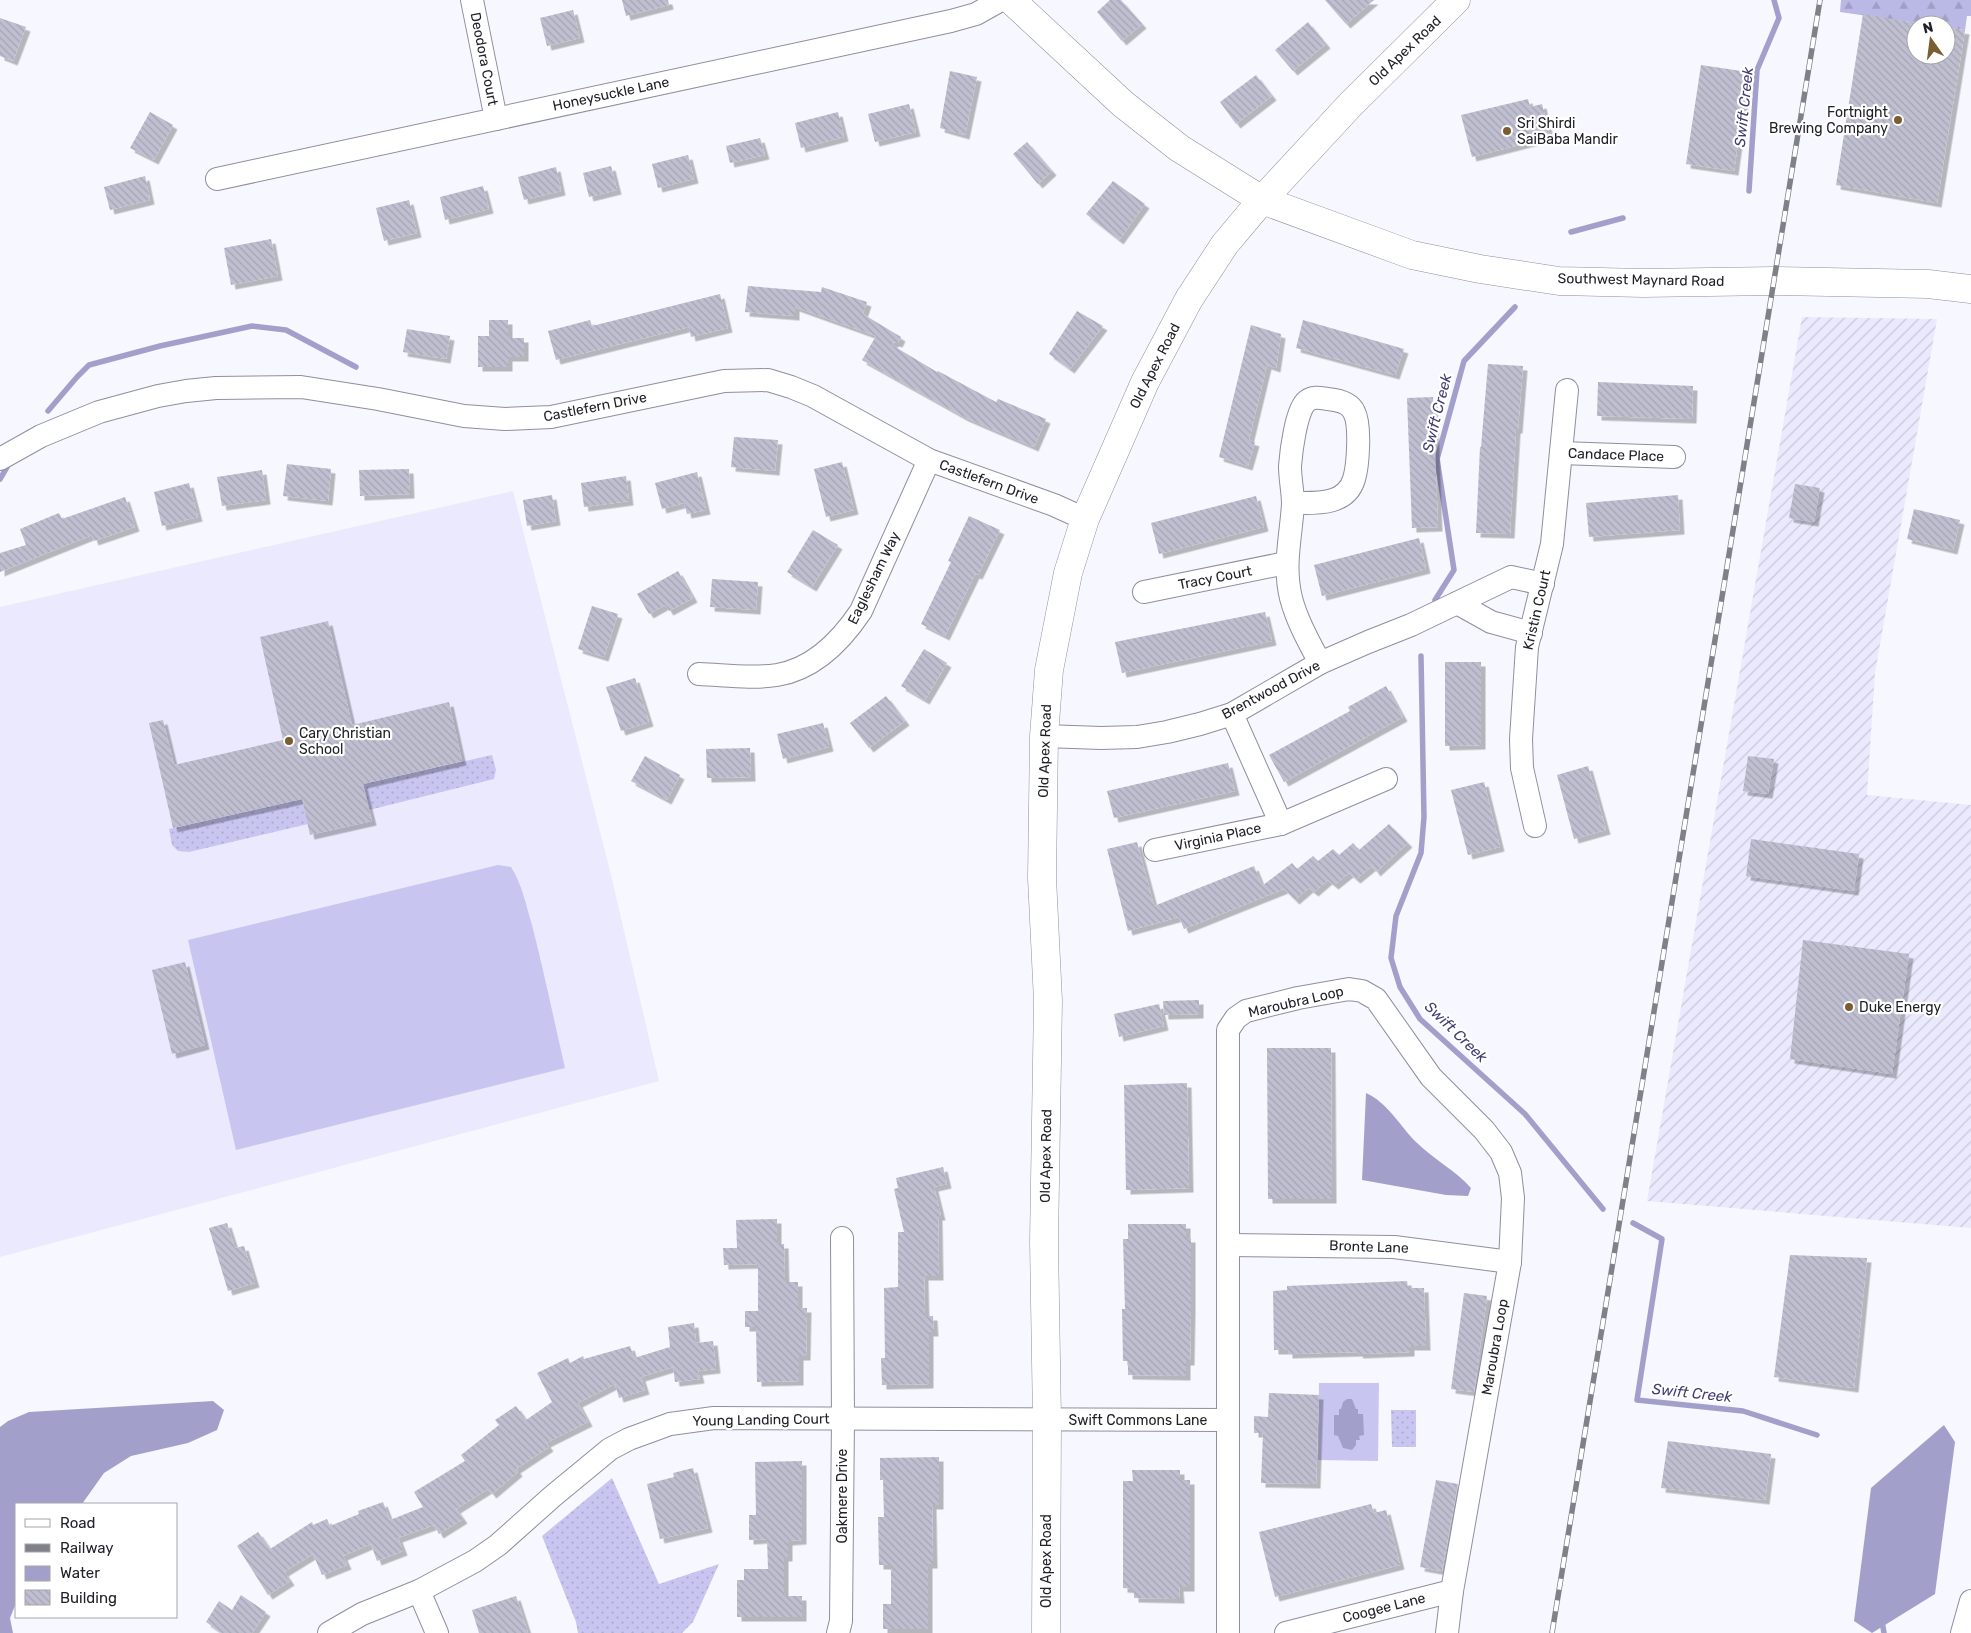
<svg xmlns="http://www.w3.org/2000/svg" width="1971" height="1633" viewBox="0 0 1971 1633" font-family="Rubik,sans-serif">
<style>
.built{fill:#eae9fe}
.industrial{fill:url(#industrial-furrows)}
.grass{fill:url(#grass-dots)}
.forest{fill:url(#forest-firs)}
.pitch{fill:#c8c6f1}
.water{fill:#a2a0cb}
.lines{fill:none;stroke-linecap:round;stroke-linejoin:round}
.stream{stroke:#a2a0cb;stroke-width:5.5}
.building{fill:url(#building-back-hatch);filter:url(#shadow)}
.minor-casing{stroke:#8f8ea0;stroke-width:24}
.major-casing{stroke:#8f8ea0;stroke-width:29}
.minor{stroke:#fff;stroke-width:22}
.major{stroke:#fff;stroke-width:28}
.rail-casing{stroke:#808088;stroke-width:5.5}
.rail{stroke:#fff;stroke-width:4;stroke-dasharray:11;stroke-linecap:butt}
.poi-dot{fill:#7a5d30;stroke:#fff;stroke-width:2}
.labels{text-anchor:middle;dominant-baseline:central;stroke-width:4.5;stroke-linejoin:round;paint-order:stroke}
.street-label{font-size:14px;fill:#212128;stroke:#fff}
.poi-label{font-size:14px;fill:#212128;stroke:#fff;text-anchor:start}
.water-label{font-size:15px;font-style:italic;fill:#433c74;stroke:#fff}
</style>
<defs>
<pattern id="industrial-furrows" width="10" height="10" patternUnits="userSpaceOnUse" patternTransform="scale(1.25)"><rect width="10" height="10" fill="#eae9fe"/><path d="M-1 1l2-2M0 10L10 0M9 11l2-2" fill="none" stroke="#c8c8da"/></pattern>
<pattern id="grass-dots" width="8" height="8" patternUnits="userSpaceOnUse" patternTransform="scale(1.25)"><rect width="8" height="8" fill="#c8c6f1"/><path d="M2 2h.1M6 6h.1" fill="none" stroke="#acaacf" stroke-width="1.8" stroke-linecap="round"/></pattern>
<pattern id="forest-firs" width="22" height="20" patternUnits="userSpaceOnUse" patternTransform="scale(1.25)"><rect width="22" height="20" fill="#bab8e5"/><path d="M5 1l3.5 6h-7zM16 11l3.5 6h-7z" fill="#a09ec4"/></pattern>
<pattern id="building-back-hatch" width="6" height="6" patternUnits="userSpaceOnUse" patternTransform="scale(1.25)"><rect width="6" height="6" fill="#bfbfd1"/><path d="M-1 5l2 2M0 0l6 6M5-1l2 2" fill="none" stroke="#a4a4b3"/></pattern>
<filter id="shadow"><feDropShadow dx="4.5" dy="4.5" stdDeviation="0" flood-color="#0004"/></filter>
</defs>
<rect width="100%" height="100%" fill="#f7f7ff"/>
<polygon class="built" points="513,491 611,875 659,1081 0,1257 0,607"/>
<polygon class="industrial" points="1802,317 1937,319 1875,673 1867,795 1971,805 1971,1228 1647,1201"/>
<g class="grass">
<polygon points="492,755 496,770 494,779 369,810 363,784"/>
<polygon points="302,799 308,824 189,852 178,851 172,845 169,829"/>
<polygon points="1391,1410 1416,1410 1416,1447 1392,1447"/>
<polygon points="612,1478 659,1584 719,1564 693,1622 682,1633 578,1633 576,1622 542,1536"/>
</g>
<polygon class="forest" points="1841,0 1971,0 1971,16 1967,16 1965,30 1946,27 1946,25 1931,25 1840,12"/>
<g class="pitch">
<path d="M 498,865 L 511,867 C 522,884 526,905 532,925 C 544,972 554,1020 565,1068 L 236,1150 L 188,940 Z"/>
<polygon points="1319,1383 1379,1383 1378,1461 1318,1460"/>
</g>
<g class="water">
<path d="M 1366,1093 C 1388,1103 1400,1126 1416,1142 C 1433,1159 1455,1170 1471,1188 L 1468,1196 L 1446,1195 L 1362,1180 Z"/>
<polygon points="1347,1399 1352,1399 1356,1409 1358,1409 1358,1414 1363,1414 1364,1435 1359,1436 1360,1440 1356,1440 1356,1445 1352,1450 1343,1448 1338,1436 1334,1435 1334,1415 1339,1415 1339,1409 1341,1409 1343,1402"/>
<polygon points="213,1401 224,1410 217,1430 188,1443 131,1456 104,1473 82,1504 16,1504 16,1603 10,1618 13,1633 0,1633 0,1427 8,1421 29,1412"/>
<polygon points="1944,1425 1955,1442 1935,1594 1872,1633 1854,1621 1871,1488"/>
</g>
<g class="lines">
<g class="stream">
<polyline points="1749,191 1757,70 1779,18 1774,0"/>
<polyline points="1571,232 1623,218"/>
<polyline points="48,411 77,377 89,365 160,346 252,326 286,330 356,367"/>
<polyline points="0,479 7,467"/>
<polyline points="1435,600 1454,570 1437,459 1464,361 1515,307"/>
<polyline points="1421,656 1424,817 1421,853 1396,916 1391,958 1400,987 1420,1019 1525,1114 1603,1209"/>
<polyline points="1633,1223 1662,1239 1637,1400 1743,1411 1817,1435"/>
<polyline points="1882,1621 1884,1633"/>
</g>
</g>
<g class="building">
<polygon points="622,0 668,0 669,5 626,16"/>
<polygon points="1110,0 1121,0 1142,24 1122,41 1097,12"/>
<polygon points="1325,0 1374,0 1346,24"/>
<polygon points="573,10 580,38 547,46 540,18"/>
<polygon points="1863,14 1916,23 1916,55 1946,55 1946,27 1965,30 1937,203 1836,185"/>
<polygon points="0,18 26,27 13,61 0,56"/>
<polygon points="1308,22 1326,44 1293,71 1275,50"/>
<polygon points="1701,65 1748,72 1734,171 1686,164"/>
<polygon points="950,71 977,77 965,135 940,128"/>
<polygon points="1256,75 1272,96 1236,124 1220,102"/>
<polygon points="1528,99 1530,107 1542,104 1550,137 1472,157 1461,115"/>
<polygon points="909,104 916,132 875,142 868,114"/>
<polygon points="150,112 173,125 154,160 130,148"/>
<polygon points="838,112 844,137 801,148 795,123"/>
<polygon points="760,138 765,155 730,163 726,146"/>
<polygon points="1027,142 1052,171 1038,184 1013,154"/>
<polygon points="688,155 694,179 658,188 652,164"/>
<polygon points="611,166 617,190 589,197 583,173"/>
<polygon points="556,167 561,191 524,200 518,177"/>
<polygon points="145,176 150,200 110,210 104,187"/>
<polygon points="1113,181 1145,204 1119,240 1086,214"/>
<polygon points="483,186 489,209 445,220 440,197"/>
<polygon points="409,200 417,233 384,241 376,208"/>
<polygon points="271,239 278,276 231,285 224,248"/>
<polygon points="748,286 821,292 822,287 867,302 863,314 901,337 898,343 894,342 892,345 937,372 938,371 996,402 998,399 1046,419 1034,447 964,417 862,360 876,336 795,307 795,316 745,312"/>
<polygon points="720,294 728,328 691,337 689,327 556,360 548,331 590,320 592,326"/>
<polygon points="1077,311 1103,326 1070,369 1049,354"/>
<polygon points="489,320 508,320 508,338 524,338 524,357 508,357 508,367 478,367 478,336 489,336"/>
<polygon points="1303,320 1404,349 1395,375 1296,348"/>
<polygon points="1251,325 1281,334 1276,368 1267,365 1249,440 1255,442 1248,466 1219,457"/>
<polygon points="407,329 450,336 446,359 403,352"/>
<polygon points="1488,364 1523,366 1518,429 1516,429 1510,534 1476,533 1480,447 1481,447"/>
<polygon points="1598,382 1693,386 1692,419 1597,416"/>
<polygon points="1433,397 1438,527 1412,528 1407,398"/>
<polygon points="734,437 778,440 775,471 731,467"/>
<polygon points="842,462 854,510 826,517 814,469"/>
<polygon points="287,464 331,469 328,501 283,496"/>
<polygon points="409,469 410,494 360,496 359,470"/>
<polygon points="262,470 266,500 222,506 217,477"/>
<polygon points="697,472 706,510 687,514 684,503 662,509 655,483"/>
<polygon points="626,476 629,501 584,507 581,483"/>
<polygon points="189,483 198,517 162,526 154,492"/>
<polygon points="1795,484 1820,488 1814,522 1789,518"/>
<polygon points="552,495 556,521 527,526 523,500"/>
<polygon points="1678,495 1680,530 1589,537 1586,503"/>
<polygon points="1256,496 1264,527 1159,554 1151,523"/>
<polygon points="125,497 135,527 94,541 92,535 0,572 0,553 26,545 20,529 59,513 62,519"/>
<polygon points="1914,509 1960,520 1953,550 1907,539"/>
<polygon points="969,516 1000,530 978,575 975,574 945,636 921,624 951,562 948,561"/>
<polygon points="813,530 838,545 812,587 787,572"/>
<polygon points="1419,538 1426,569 1322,596 1314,565"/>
<polygon points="678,571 693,598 669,611 665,605 649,614 637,594"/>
<polygon points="712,579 758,582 756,610 710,607"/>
<polygon points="592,606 618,614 604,657 578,649"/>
<polygon points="1265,612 1272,641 1122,673 1115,642"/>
<polygon points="328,621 352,725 449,702 462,761 363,784 372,821 310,835 302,799 173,828 149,723 163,720 174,765 283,740 260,637"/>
<polygon points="924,649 947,663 925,700 901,686"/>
<polygon points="1445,662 1481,662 1481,745 1445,746"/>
<polygon points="635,678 649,722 621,731 606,687"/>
<polygon points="1386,686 1403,717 1284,782 1269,755 1350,711 1348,707"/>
<polygon points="886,696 905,721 869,748 850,723"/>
<polygon points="823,723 829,747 783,759 777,734"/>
<polygon points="750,748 751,777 707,778 706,749"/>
<polygon points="645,756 680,775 667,800 631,781"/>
<polygon points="1748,756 1774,759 1768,794 1743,791"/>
<polygon points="1228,763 1235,791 1114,818 1107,791"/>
<polygon points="1588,766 1606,830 1574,839 1557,775"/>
<polygon points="1484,782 1500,847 1468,855 1451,790"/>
<polygon points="1389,824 1408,843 1376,872 1372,866 1356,879 1349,873 1334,885 1328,880 1314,892 1309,888 1295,900 1284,889 1184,929 1179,917 1128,931 1107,849 1137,842 1154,906 1254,866 1262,886 1292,863 1297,869 1313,856 1318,861 1333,849 1339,855 1353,843 1359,850"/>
<polygon points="1751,839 1859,854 1854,891 1746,876"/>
<polygon points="1803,940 1909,954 1892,1074 1790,1059"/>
<polygon points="185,962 205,1045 172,1054 152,970"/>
<polygon points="1199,1000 1199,1014 1164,1015 1163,1001"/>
<polygon points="1159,1004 1164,1026 1119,1037 1114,1014"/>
<polygon points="1267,1048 1331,1048 1332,1199 1268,1199"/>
<polygon points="1187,1083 1189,1188 1126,1190 1124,1085"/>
<polygon points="943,1167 947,1184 934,1187 941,1216 938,1216 939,1276 924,1276 925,1316 933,1316 934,1332 929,1332 929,1384 882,1385 881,1358 885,1358 884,1288 898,1287 898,1232 904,1232 894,1189 898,1188 896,1178"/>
<polygon points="777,1219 777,1244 784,1244 785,1282 798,1282 798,1308 807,1308 806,1356 799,1356 799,1381 757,1382 756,1327 745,1327 745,1311 758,1311 758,1264 724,1265 723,1248 737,1248 736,1220"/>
<polygon points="227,1223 235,1248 244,1246 255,1283 228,1291 209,1228"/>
<polygon points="1128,1224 1186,1224 1186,1238 1191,1238 1191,1309 1190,1361 1186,1361 1186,1376 1128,1375 1128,1361 1123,1361 1122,1309 1125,1309 1123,1239 1128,1239"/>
<polygon points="1790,1255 1867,1258 1854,1388 1774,1377"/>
<polygon points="1407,1281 1408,1288 1424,1288 1426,1346 1410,1346 1410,1352 1359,1354 1358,1352 1288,1354 1288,1350 1274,1350 1273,1291 1287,1290 1287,1286"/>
<polygon points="1464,1293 1487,1296 1474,1392 1451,1389"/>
<polygon points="694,1323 696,1343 713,1341 716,1369 698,1371 700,1379 675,1382 673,1367 641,1377 645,1390 619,1398 615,1384 578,1403 588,1422 546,1443 549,1447 516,1469 518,1472 492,1494 488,1489 456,1509 463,1519 439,1534 434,1525 398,1538 403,1551 377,1561 371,1544 343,1556 347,1565 322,1575 313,1554 284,1572 290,1581 268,1595 237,1546 258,1532 270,1549 312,1522 313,1525 327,1519 330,1526 359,1514 358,1511 383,1502 390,1520 423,1507 414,1492 465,1461 461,1455 499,1425 495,1420 516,1406 526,1420 552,1402 537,1373 568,1358 570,1363 583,1356 584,1359 630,1346 634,1358 670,1347 668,1327"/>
<polygon points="1269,1393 1319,1395 1316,1484 1261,1483 1263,1433 1254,1433 1254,1416 1268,1417"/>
<polygon points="1668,1441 1771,1454 1765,1500 1661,1488"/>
<polygon points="939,1457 939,1505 932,1505 933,1564 928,1564 928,1629 883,1629 883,1604 891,1604 891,1565 879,1565 878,1517 884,1517 883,1480 880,1480 880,1458"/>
<polygon points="802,1461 802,1540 788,1541 788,1557 784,1557 784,1596 802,1596 802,1617 737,1617 737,1580 744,1580 744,1569 768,1569 767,1539 749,1540 749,1515 756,1515 755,1462"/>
<polygon points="693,1468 708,1528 660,1539 647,1484 674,1477 673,1473"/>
<polygon points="1132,1470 1180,1470 1180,1480 1190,1480 1190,1587 1179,1587 1180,1599 1134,1598 1134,1589 1123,1588 1123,1481 1133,1481"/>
<polygon points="1436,1480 1458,1484 1442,1571 1420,1567"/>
<polygon points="1371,1504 1374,1513 1386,1510 1400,1565 1275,1597 1259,1532"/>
<polygon points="241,1595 266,1612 252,1633 222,1633 206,1622 219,1601 232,1610"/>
<polygon points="516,1596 528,1633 479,1633 472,1610"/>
</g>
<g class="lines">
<defs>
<g id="minor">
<polyline points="472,0 496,119"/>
<polyline points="217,179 951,21 976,14 1001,0"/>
<polyline points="1561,453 1674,457"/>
<polyline points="0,459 41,436 99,412 158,396 186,391 216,388 301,387 378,399 464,416 505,419 551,417 724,381 768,380 791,387 813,396 929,460 1054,505 1085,519"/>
<path d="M 1293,503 C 1315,503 1346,506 1354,479 C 1358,466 1361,425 1354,412 C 1350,403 1338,400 1328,399 C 1321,398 1313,396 1307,401 C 1296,409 1291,453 1290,466 C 1290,479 1293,492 1293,504 C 1291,537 1283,565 1291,598 C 1297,621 1309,642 1320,663"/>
<polyline points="1144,592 1286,563"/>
<polyline points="1457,603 1491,622 1531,633"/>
<path d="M 699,674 C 725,675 751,679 777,675 C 814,669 841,641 861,611 L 929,460"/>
<polyline points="1232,714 1281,824"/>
<polyline points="1044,736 1101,738 1137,737 1167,732 1200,724 1232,714 1320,663 1368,642 1411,625 1511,577 1543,584"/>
<polyline points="1535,826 1522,768 1521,739 1527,647 1552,544 1567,390"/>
<polyline points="1155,850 1281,824 1386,779"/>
<polyline points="1228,1245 1394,1247 1510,1262"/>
<polyline points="419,1591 437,1633"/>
<polyline points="329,1633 362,1614 419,1591 475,1561 498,1545 553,1496 610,1449 629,1439 670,1424 714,1418 1228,1420"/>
<polyline points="838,1633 841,1621 843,1419 842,1238"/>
<polyline points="1228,1633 1228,1030 1236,1018 1246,1011 1298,998 1349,989 1362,991 1376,999 1431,1077 1484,1130 1501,1152 1510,1173 1513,1198 1510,1262 1452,1591 1447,1633"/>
<polyline points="1286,1633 1452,1591"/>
<polyline points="1962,1633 1971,1601"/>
</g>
<g id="major">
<polyline points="1011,0 1123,104 1179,148 1262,200 1412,255 1480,269 1559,281 1643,283 1774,281 1928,284 1971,289"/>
<polyline points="1046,1633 1047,1420 1044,1242 1048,1001 1042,878 1044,736 1049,670 1068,573 1085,519 1145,382 1189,299 1225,244 1262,200 1350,105 1456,0"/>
</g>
</defs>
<use href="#minor" class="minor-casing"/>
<use href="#major" class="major-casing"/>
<use href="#minor" class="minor"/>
<use href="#major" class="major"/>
<defs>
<polyline id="rail" points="1552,1633 1820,0"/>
</defs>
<use href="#rail" class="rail-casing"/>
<use href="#rail" class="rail"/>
</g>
<g class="poi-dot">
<circle cx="1898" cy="120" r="5"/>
<circle cx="1507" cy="131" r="5"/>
<circle cx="289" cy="741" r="5"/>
<circle cx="1849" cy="1007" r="5"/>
</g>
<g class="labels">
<g class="street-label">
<text transform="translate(1405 51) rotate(-44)">Old Apex Road</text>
<text transform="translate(484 59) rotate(79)">Deodora Court</text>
<text transform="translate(611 94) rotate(-12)">Honeysuckle Lane</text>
<text transform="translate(1641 280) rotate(1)">Southwest Maynard Road</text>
<text transform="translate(1155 366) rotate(-63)">Old Apex Road</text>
<text transform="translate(595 407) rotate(-11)">Castlefern Drive</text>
<text transform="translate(1616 455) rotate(2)">Candace Place</text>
<text transform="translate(989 482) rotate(20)">Castlefern Drive</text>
<text transform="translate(874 578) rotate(-64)">Eaglesham Way</text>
<text transform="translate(1215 578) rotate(-11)">Tracy Court</text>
<text transform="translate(1537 610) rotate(-77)">Kristin Court</text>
<text transform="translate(1271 690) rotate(-28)">Brentwood Drive</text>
<text transform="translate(1045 751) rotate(-88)">Old Apex Road</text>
<text transform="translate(1218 837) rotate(-12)">Virginia Place</text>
<text transform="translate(1296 1002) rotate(-13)">Maroubra Loop</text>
<text transform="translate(1046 1156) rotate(-89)">Old Apex Road</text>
<text transform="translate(1369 1247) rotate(2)">Bronte Lane</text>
<text transform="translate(1495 1347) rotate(-80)">Maroubra Loop</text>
<text transform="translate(761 1420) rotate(-1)">Young Landing Court</text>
<text x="1138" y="1420">Swift Commons Lane</text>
<text transform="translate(842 1496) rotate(-90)">Oakmere Drive</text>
<text transform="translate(1046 1561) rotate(-90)">Old Apex Road</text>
<text transform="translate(1384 1608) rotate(-14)">Coogee Lane</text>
</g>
<g class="poi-label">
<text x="1888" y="112" text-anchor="end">Fortnight<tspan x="1888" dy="16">Brewing Company</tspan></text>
<text x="1517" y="123">Sri Shirdi<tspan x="1517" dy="16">SaiBaba Mandir</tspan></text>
<text x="299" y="733">Cary Christian<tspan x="299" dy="16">School</tspan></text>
<text x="1859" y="1007">Duke Energy</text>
</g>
<g class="water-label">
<text transform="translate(1744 107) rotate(-84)">Swift Creek</text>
<text transform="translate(1437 413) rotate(-76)">Swift Creek</text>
<text transform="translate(1456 1032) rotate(44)">Swift Creek</text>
<text transform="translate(1692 1393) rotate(6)">Swift Creek</text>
</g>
</g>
<rect x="15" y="1503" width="162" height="115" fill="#ffffff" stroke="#a6a6a9"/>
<rect x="25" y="1519" width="25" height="8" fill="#ffffff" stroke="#a6a6a9"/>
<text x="60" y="1528" font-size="15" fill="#212128">Road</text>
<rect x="25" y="1544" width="25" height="8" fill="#808088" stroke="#a6a6a9"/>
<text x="60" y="1553" font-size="15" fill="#212128">Railway</text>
<rect x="25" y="1566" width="25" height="15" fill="#a2a0cb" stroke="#a6a6a9"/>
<text x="60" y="1578" font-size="15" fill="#212128">Water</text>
<rect x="25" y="1590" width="25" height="15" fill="url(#building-back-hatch)" stroke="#a6a6a9"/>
<text x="60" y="1603" font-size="15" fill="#212128">Building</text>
<g transform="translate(1931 40) rotate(346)"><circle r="24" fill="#ffffff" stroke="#a6a6a9"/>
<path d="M0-4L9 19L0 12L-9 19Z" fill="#7a5d30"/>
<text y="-8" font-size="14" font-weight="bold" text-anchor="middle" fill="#212128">N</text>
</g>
</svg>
